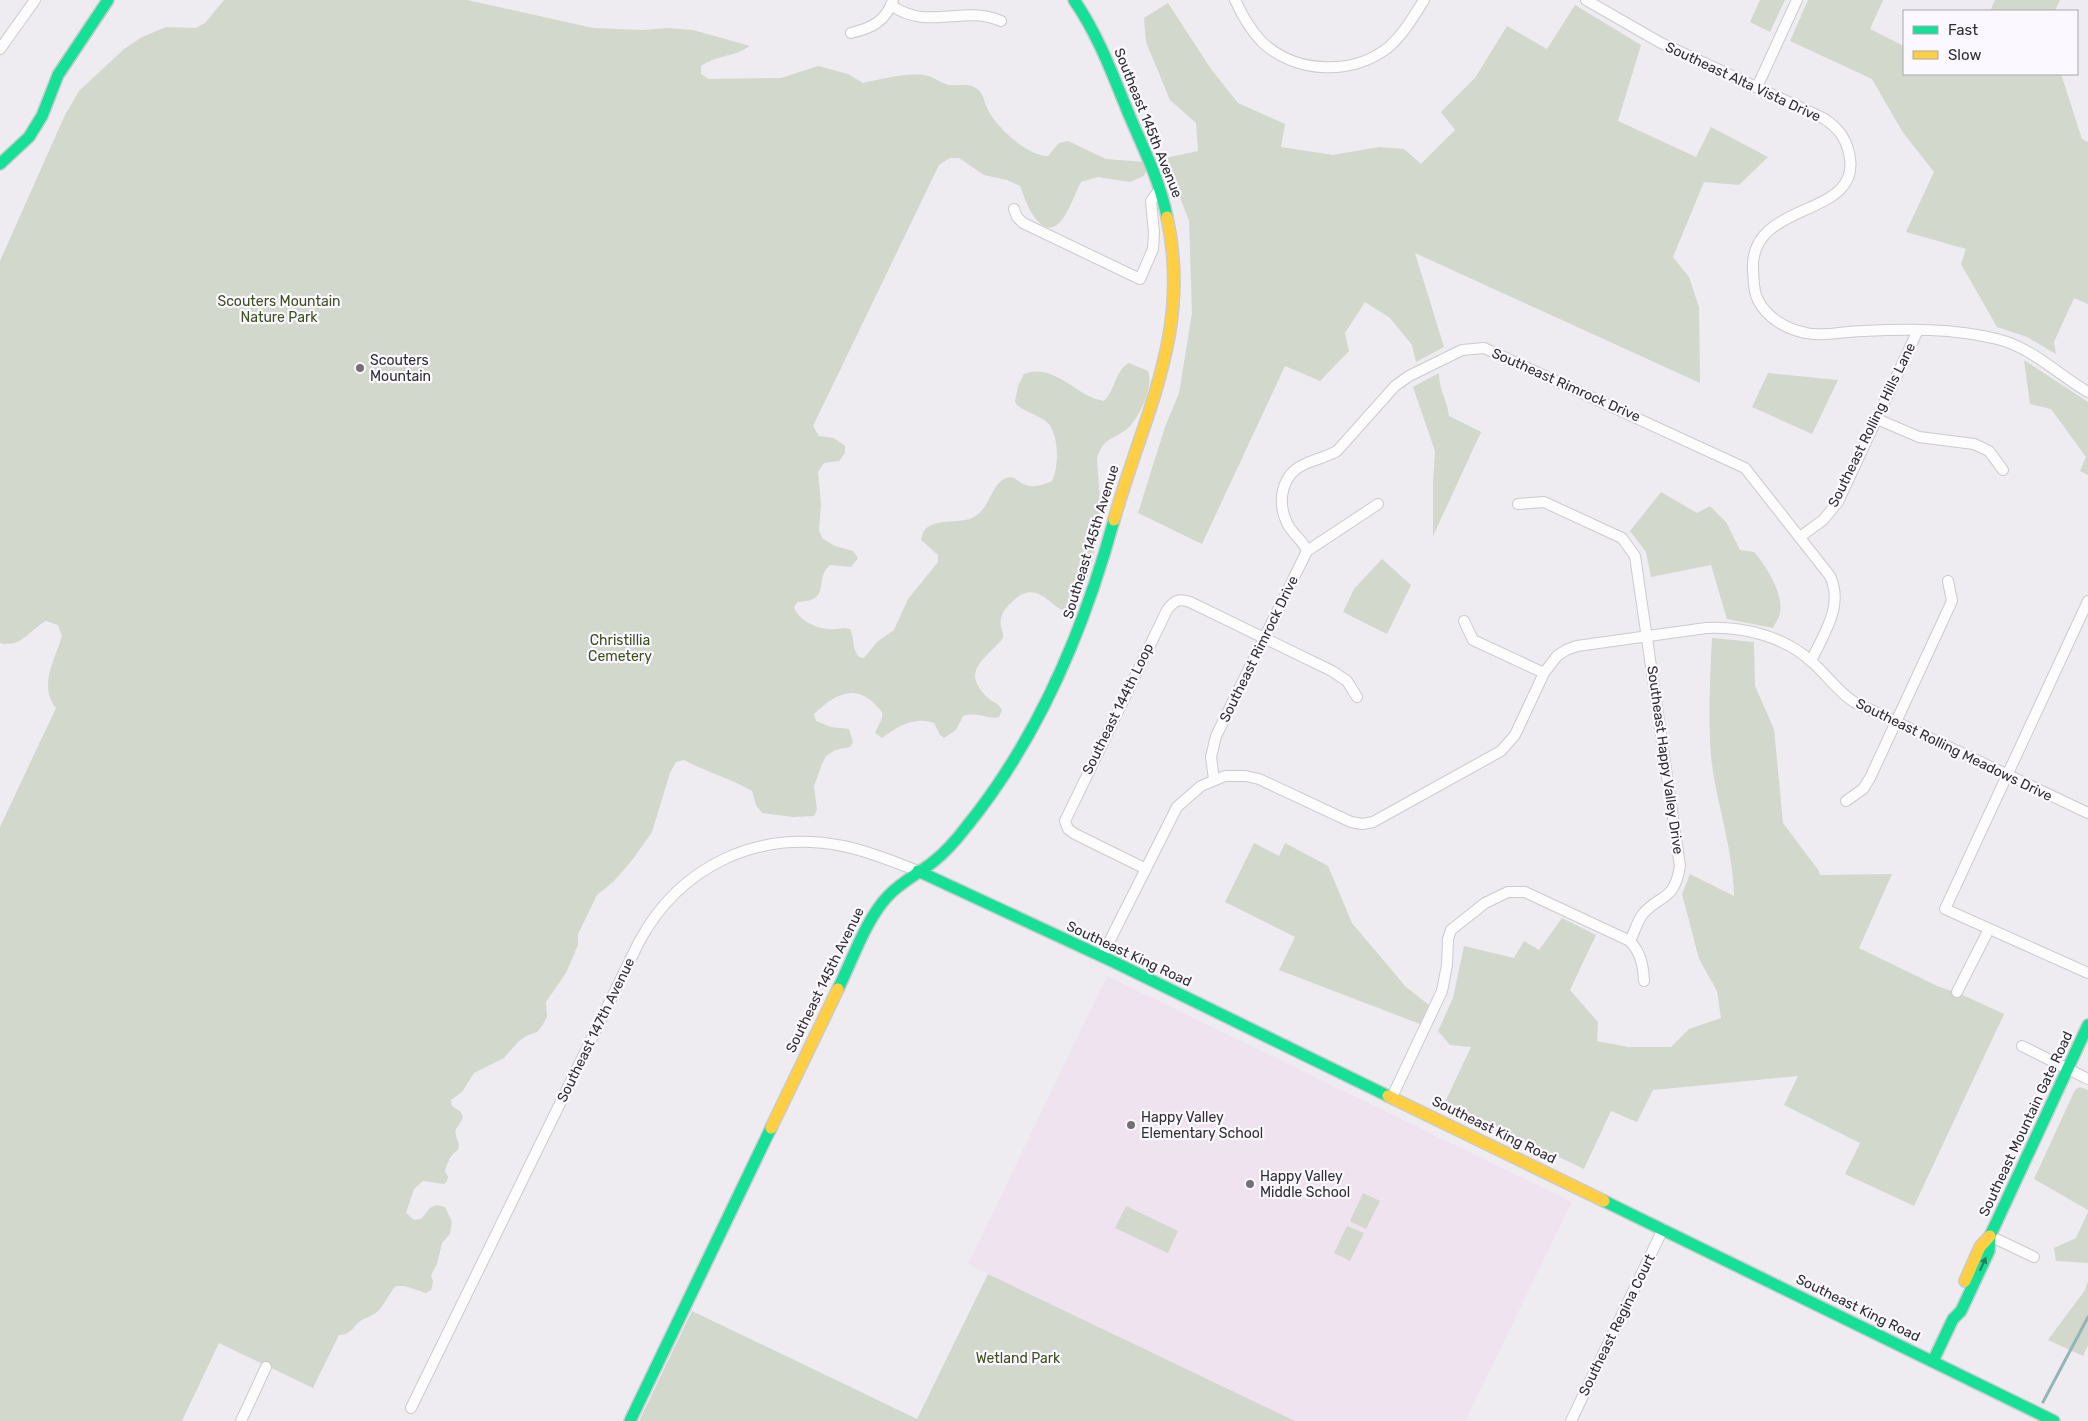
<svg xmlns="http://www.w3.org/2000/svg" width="2088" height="1421" viewBox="0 0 2088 1421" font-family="Rubik,sans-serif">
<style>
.education{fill:#eee3ef}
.green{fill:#d2d8cc}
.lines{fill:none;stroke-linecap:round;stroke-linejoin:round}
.stream{stroke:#94b5b7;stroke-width:3}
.street-casing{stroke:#cbcacd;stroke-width:12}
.fast-casing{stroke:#cbcacd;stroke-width:14}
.slow-casing{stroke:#cbcacd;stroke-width:14}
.street{stroke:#fcfcfd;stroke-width:10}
.fast{stroke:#16e098;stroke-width:11}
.slow{stroke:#ffcf43;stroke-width:11}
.oneway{fill:#247e5f}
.poi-dot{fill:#727073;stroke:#fcf8ff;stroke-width:2}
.labels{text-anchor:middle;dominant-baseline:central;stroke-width:4.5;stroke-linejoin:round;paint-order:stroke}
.street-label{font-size:14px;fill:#2f2e30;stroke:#fcf8ff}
.park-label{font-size:14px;fill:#3a501d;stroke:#fcf8ff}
.poi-label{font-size:14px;fill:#2f2e30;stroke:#fcf8ff;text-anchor:start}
</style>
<rect width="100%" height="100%" fill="#eeecf0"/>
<polygon class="education" points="1107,976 1572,1202 1465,1421 1295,1421 968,1264"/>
<g class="green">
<path d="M 224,0 L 467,0 L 593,28 L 642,30 L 667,28 L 693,30 L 750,46 C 735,57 716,55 701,66 L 701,74 L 709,79 L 781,78 L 818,66 L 848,74 L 863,83 C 882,79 904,73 924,75 C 933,76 940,83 949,85 C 958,86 968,83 976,88 C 983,92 984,101 987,108 C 995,126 1028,157 1048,156 L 1059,143 L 1068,141 L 1106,159 L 1145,162 L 1147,169 L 1144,176 L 1130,182 L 1098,177 L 1081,182 C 1072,198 1058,252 1033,215 C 1027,207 1024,195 1020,186 L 1007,180 L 984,175 L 959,158 L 950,158 L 939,165 L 813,426 L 819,436 L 834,438 L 845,446 L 845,453 L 839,461 L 824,463 L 818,472 L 821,504 L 819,530 L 822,538 L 835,546 L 853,551 L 858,558 L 851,567 L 830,565 C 813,580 833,601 797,602 L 794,607 C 798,620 817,629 830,629 C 838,630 843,627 850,629 C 855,638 851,647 859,657 L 864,658 L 877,642 L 894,630 L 908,599 L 938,562 L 938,555 L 921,540 C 924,515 956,525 972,518 C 991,509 990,485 1006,478 C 1014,475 1017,481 1023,484 C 1033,489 1043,485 1052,481 C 1059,467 1059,437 1049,424 C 1041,416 1028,413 1018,406 L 1015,402 L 1018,386 L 1024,374 C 1055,362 1076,397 1104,401 C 1115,391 1115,370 1129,363 L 1148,371 C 1154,385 1141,414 1130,426 C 1117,440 1105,434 1097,458 L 1101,516 L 1092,563 L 1077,607 C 1073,610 1071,612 1066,611 C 1051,609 1038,578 1014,600 C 1009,605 1002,611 1001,619 C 999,626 1004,631 1003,638 C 988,658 958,670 988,698 C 993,703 998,702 1002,710 L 999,717 C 989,720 979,711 963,716 L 956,730 L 944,738 L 940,735 L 934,723 C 914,716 897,727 882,738 L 875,733 L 882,718 L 882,712 C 859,682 838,691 814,714 L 816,721 L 831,727 L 849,729 L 853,742 L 850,747 L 835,750 L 826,756 L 822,764 L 814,786 L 817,810 L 814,816 L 793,817 L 762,813 L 756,805 L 752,791 C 730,778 706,772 684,760 L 676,762 L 670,773 L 652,832 L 633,859 L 614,881 L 597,895 L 578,934 L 578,945 L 566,973 L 546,1002 L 547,1017 L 542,1026 L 537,1032 L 526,1036 L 518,1042 L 504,1058 L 474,1073 L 462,1092 L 451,1100 L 452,1106 L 461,1112 L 463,1117 C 456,1133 452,1126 459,1144 L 458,1150 C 450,1155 447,1163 445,1172 L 448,1176 L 447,1181 L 444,1184 L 423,1181 L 414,1189 L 406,1213 L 414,1220 L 421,1219 L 430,1208 L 437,1205 L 445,1207 L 452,1222 L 450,1234 L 442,1243 L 437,1264 L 431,1275 L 433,1282 L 431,1290 L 426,1293 L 405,1286 L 396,1286 C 390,1292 387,1300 382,1306 C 377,1314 370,1316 362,1320 C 353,1325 352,1335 339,1335 L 313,1388 L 219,1343 L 182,1421 L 0,1421 L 0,827 L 56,708 C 38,686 55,660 62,636 L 58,625 L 46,621 C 29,630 22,648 0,643 L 0,261 L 65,115 L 79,91 L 124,49 L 142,37 L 166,27 L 196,28 L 205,23 Z"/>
<polygon points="1760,0 1785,0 1770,32 1750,22"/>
<polygon points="1808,0 1883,0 1870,29 1904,46 1904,74 2061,74 2082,139 2088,142 2088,304 2074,298 2054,342 2056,354 2027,337 1997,327 1961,264 1966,249 1906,232 1934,172 1902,131 1872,79 1790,41"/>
<polygon points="1995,0 2060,0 2055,11 1990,11"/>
<polygon points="1168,3 1211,69 1238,103 1285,124 1281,147 1333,155 1379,147 1404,149 1421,164 1455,130 1441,112 1475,78 1507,26 1547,49 1575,5 1641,45 1618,121 1696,157 1711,127 1768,157 1739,185 1704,182 1673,257 1689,277 1699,307 1700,383 1415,253 1444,347 1416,362 1412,345 1390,318 1365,302 1345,333 1349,351 1320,381 1285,366 1202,544 1138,513 1165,427 1179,393 1192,313 1189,221 1165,158 1198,151 1196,123 1170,100 1146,42 1144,18"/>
<polygon points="2024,360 2088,402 2088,475 2080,471 2086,457 2051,409 2030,404"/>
<path d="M 1439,373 C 1439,391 1447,399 1449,416 L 1481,432 L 1433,536 L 1433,482 L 1435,451 L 1413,387 Z"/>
<polygon points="1768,373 1838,380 1812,434 1752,407"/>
<path d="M 1661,492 L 1697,513 L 1710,506 L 1726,522 L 1740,550 L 1754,552 C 1766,565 1784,595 1780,613 C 1779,618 1775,624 1773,628 L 1727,619 L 1711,565 L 1651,577 L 1646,552 L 1630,531 Z"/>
<polygon points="1382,559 1411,585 1387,634 1343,612 1354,589"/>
<path d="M 1712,638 L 1754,642 L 1755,686 L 1774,729 L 1783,823 L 1819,871 L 1820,875 L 1892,874 L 1859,948 L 1937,986 L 1965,996 L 2004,1014 L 1914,1206 L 1845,1174 L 1860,1143 L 1784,1105 L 1798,1076 L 1653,1090 L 1637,1122 L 1611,1111 L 1584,1169 L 1445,1102 L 1471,1047 L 1450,1045 L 1438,1031 L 1453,998 L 1464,946 L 1514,958 L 1524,941 L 1539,950 L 1562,918 L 1596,935 L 1570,990 L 1598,1022 L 1597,1041 L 1628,1047 L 1671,1047 L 1689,1029 L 1721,1018 L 1717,991 L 1699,959 L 1682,894 L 1690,874 L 1734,896 C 1733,847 1716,803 1711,756 C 1708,717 1710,677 1712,638 Z"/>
<polygon points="1254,843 1279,856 1285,843 1328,866 1352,923 1406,987 1429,1005 1420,1024 1279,970 1295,937 1225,902"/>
<polygon points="2080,1087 2088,1090 2088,1210 2034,1179 2075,1090"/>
<polygon points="1363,1193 1380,1201 1366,1229 1350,1221"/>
<polygon points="1126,1206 1178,1231 1168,1253 1115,1228"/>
<polygon points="2088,1212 2088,1263 2056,1261 2054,1248 2076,1238"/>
<polygon points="1347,1226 1364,1233 1350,1261 1334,1253"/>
<polygon points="988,1274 1295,1421 639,1421 692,1311 917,1419"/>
<polygon points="2088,1281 2088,1345 2083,1356 2048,1340 2085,1290"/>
</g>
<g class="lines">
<polyline class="stream" points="2043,1402 2088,1317"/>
<defs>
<g id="street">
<path d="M 1235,0 C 1242,15 1250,30 1262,42 C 1296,74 1354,76 1390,46 C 1404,33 1414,16 1424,0"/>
<path d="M 1586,0 L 1661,43 L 1823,118 C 1837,127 1845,136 1849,153 C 1865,220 1749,198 1753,270 C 1754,280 1753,291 1758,300 C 1767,318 1786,329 1806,333 C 1823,337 1845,331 1862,331 C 1907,329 1953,328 1997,339 C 2033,348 2057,374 2088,392"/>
<path d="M 891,5 C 928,32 963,4 1001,21"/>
<path d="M 851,33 C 872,28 886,21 893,0"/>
<polyline points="0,49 35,0"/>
<polyline points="1757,87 1797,0"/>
<polyline points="1014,209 1017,217 1023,223 1140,279 1153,249 1154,233 1151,201 1160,189"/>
<polyline points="1877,419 1919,437 1974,444 1989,451 2003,470"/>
<polyline points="1800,537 1823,520 1838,502 1918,330"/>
<polyline points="1307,551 1378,504"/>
<polyline points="2088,601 1945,909 2088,973"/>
<polyline points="1464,621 1473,640 1544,673"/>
<path d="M 1214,779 L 1211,757 L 1216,736 L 1307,551 C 1303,540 1292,534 1287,523 C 1277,502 1281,474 1305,464 C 1316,459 1326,457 1337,451 L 1395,386 L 1409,376 L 1462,350 L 1484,348 L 1745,468 L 1830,576 C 1844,606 1824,633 1811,661"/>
<polyline points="1846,801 1863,789 1870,778 1952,601 1948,581"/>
<path d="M 1146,869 L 1075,834 L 1068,829 L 1065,821 L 1167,610 C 1174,601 1178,598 1190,602 L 1332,671 L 1347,681 L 1357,697"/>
<path d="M 1630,941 C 1641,954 1643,964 1644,981"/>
<path d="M 1102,956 L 1177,807 L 1201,786 L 1225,776 L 1246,776 L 1259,779 L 1351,822 L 1362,824 L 1373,822 L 1501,751 L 1515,735 L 1544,673 L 1557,656 L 1566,650 L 1577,646 L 1706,628 C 1742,626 1784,636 1812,662 C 1827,675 1837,691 1854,702 L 2088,813"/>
<polyline points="1957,992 1989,929"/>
<polyline points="2022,1046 2088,1079"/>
<path d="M 1392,1097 L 1442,991 L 1447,965 L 1448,939 L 1451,930 L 1485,903 L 1508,892 L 1525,892 L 1630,941 C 1634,933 1637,922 1642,915 C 1660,893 1674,903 1680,866 L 1635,556 L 1622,538 L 1544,502 L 1518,504"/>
<polyline points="1990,1236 2034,1257"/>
<path d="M 411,1408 L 639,942 C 680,866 757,829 843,846 C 869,851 894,862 918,871"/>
<polyline points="241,1421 266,1367"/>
<polyline points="1571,1421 1663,1229"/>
</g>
<g id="fast">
<path d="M 1074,0 C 1099,36 1113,76 1130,117 C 1144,150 1160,181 1167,217"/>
<polyline points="0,164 29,137 42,116 58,75 108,0"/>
<polyline points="918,871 1114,962 1388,1096"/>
<path d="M 838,989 C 852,961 866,919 888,896 C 901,882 918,874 933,862 C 946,852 957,839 967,826 C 1039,737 1084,630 1114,520"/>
<polyline points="1604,1201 2054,1421"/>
<polyline points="1933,1361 1953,1319 1961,1311 1989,1251 1990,1236 2088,1025"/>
<polyline points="630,1421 771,1128"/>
</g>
<g id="slow">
<path d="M 1114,520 C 1144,413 1192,332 1167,217"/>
<polyline points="1388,1096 1604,1201"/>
<polyline points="771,1128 838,989"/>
<polyline points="1965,1281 1980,1247 1990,1236"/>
</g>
</defs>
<use href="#street" class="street-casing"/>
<use href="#fast" class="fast-casing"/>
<use href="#slow" class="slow-casing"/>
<use href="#street" class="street"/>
<use href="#fast" class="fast"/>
<use href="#slow" class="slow"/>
</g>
<defs><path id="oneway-solid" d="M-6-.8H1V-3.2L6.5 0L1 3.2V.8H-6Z" transform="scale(1.25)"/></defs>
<use class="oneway" href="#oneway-solid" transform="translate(1983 1264) rotate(-66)"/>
<g class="poi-dot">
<circle cx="360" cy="368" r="5"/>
<circle cx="1131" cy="1125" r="5"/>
<circle cx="1250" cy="1184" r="5"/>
</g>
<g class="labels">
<g class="street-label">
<text transform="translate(1743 82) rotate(25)">Southeast Alta Vista Drive</text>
<text transform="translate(1148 123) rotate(68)">Southeast 145th Avenue</text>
<text transform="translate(1566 385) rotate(24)">Southeast Rimrock Drive</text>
<text transform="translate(1872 425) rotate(-64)">Southeast Rolling Hills Lane</text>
<text transform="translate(1091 542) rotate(-73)">Southeast 145th Avenue</text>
<text transform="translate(1259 649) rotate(-64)">Southeast Rimrock Drive</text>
<text transform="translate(1118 709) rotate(-64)">Southeast 144th Loop</text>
<text transform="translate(1954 750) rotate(26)">Southeast Rolling Meadows Drive</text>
<text transform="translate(1665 760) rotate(82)">Southeast Happy Valley Drive</text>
<text transform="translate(1129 954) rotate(25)">Southeast King Road</text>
<text transform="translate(825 980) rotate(-64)">Southeast 145th Avenue</text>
<text transform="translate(596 1030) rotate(-64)">Southeast 147th Avenue</text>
<text transform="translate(2026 1124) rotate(-65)">Southeast Mountain Gate Road</text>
<text transform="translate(1494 1130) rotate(26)">Southeast King Road</text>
<text transform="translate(1858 1308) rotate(26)">Southeast King Road</text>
<text transform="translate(1617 1325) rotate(-64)">Southeast Regina Court</text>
</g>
<g class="park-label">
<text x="279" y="301">Scouters Mountain<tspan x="279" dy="16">Nature Park</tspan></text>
<text x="620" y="640">Christillia<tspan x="620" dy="16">Cemetery</tspan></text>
<text x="1018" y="1358">Wetland Park</text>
</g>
<g class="poi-label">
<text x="370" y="360">Scouters<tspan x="370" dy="16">Mountain</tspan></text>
<text x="1141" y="1117">Happy Valley<tspan x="1141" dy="16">Elementary School</tspan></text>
<text x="1260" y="1176">Happy Valley<tspan x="1260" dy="16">Middle School</tspan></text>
</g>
</g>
<rect x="1903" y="10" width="175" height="65" fill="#fcf8ff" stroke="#aaa7ac"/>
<rect x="1913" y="26" width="25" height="8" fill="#16e098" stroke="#aaa7ac"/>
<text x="1948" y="35" font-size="15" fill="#2f2e30">Fast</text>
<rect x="1913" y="51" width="25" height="8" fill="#ffcf43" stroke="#aaa7ac"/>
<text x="1948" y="60" font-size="15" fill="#2f2e30">Slow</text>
</svg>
